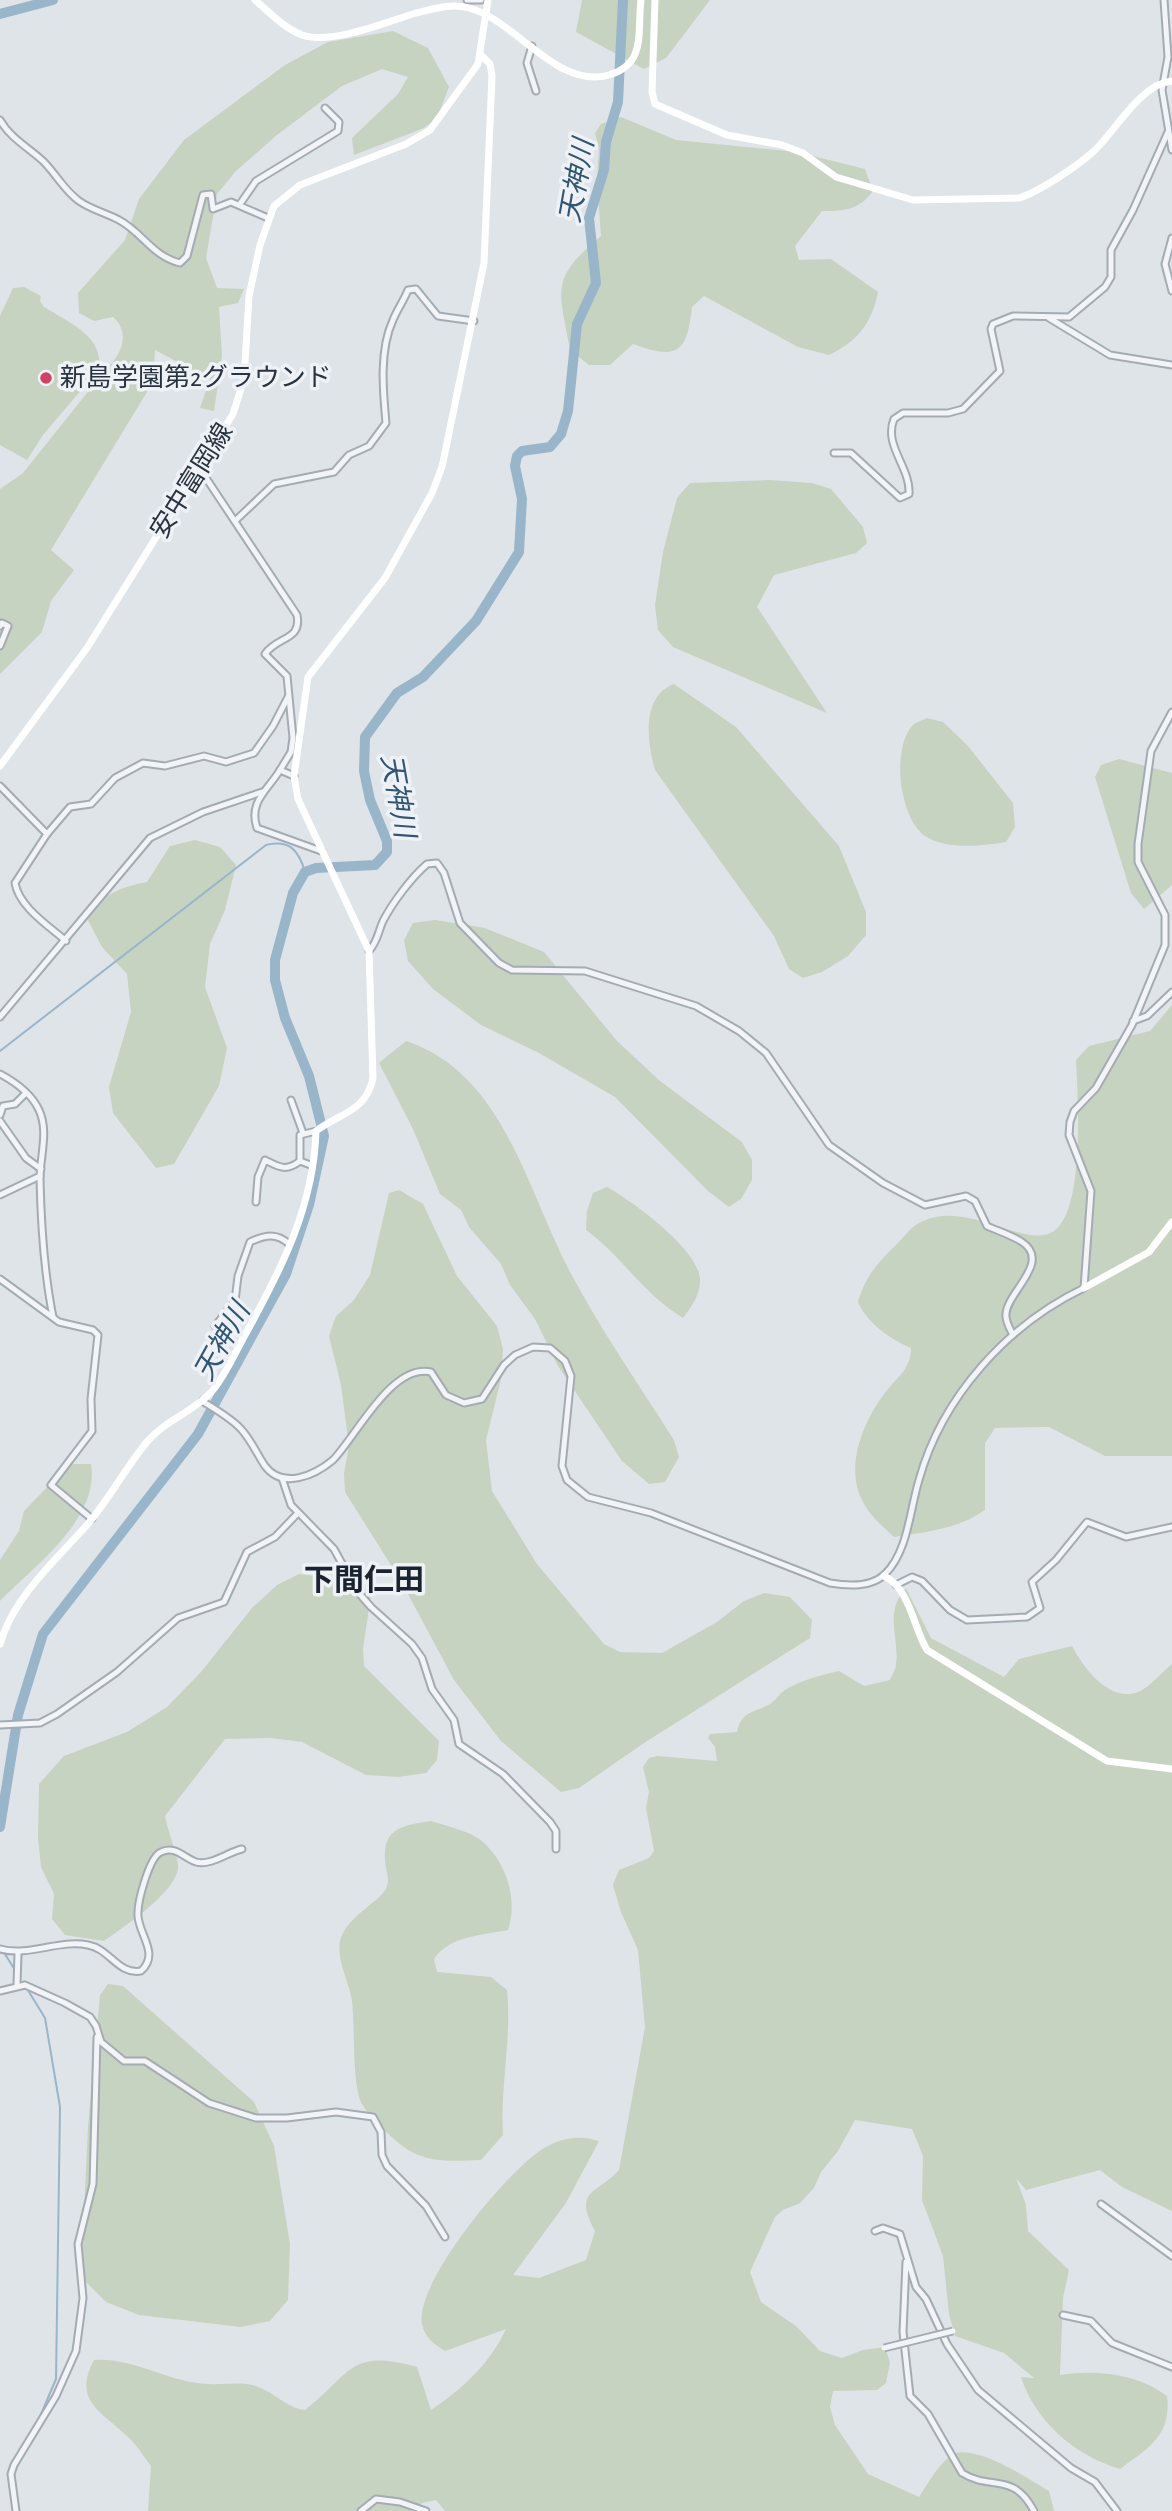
<svg xmlns="http://www.w3.org/2000/svg" width="1172" height="2511" viewBox="0 0 1172 2511" font-family="'Alegreya Sans','Noto Sans JP',sans-serif">
<style>
.green{fill:#c6d3c0}
.lines{fill:none;stroke-linecap:round;stroke-linejoin:round}
.stream{stroke:#99b5c9;stroke-width:2}
.river{stroke:#99b5c9;stroke-width:10}
.street-casing{stroke:#a4abb3;stroke-width:9}
.street{stroke:#f2f4f7;stroke-width:5}
.secondary{stroke:#fff;stroke-width:7}
.street-bridge-casing{stroke:#a4abb3;stroke-width:9;stroke-linecap:butt}
.street-bridge{stroke:#f2f4f7;stroke-width:5}
.poi-dot{fill:#d04163;stroke:#eef2f6;stroke-width:2.5}
.labels{text-anchor:middle;dominant-baseline:central;stroke-width:7;stroke-linejoin:round;paint-order:stroke}
.poi-label{font-size:26px;fill:#283340;stroke:#eef2f6;text-anchor:start}
.street-label{font-size:26px;fill:#283340;stroke:#eef2f6}
.water-label{font-size:28px;font-style:italic;fill:#315574;stroke:#eef2f6}
.quarter-label{font-size:30px;font-weight:bold;fill:#1a2431;stroke:#eef2f6}
</style>
<rect width="100%" height="100%" fill="#dfe4e9"/>
<g class="green">
<polygon points="582,0 710,0 666,58 644,69 576,32"/>
<path d="M 393,31 L 428,48 L 449,87 L 437,118 L 424,128 L 354,155 L 352,138 L 398,94 L 408,77 L 382,69 L 342,86 L 277,135 L 236,171 L 217,194 L 206,258 L 217,288 L 244,289 L 238,303 L 219,307 L 222,356 L 214,411 L 200,408 L 210,379 L 155,350 L 153,382 L 51,550 L 74,570 L 51,601 L 42,632 L 0,674 L 0,489 L 23,473 L 103,373 C 119,358 133,335 113,317 L 94,321 L 79,313 L 78,293 L 125,240 L 139,199 L 184,140 L 285,65 L 328,42 Z"/>
<path d="M 621,117 L 676,140 L 797,152 L 865,169 L 873,191 C 859,210 845,211 822,211 L 795,246 L 799,260 L 831,259 L 878,292 C 872,323 857,342 829,355 L 798,347 L 704,296 L 692,307 C 687,354 677,360 633,344 L 610,365 L 589,365 L 570,350 C 559,288 549,280 601,236 L 597,180 L 599,148 L 595,133 L 601,124 Z"/>
<path d="M 24,287 L 41,296 L 40,301 L 44,307 C 68,322 104,336 99,369 L 43,435 L 27,460 L 0,445 L 0,316 L 13,288 Z"/>
<polygon points="770,480 812,483 831,489 863,527 867,543 856,553 774,575 757,607 827,713 673,647 658,630 655,605 663,552 677,498 690,483"/>
<path d="M 674,684 L 736,727 L 839,846 L 866,912 L 866,935 L 848,956 L 822,972 L 803,978 L 789,969 L 774,936 L 655,770 C 647,743 641,696 674,684 Z"/>
<path d="M 927,718 L 943,722 L 968,746 L 1013,803 L 1015,827 L 1006,842 C 983,846 946,850 925,836 C 899,818 891,748 913,725 C 916,722 923,720 927,718 Z"/>
<polygon points="1119,759 1172,773 1172,885 1144,909 1131,893 1095,777 1101,765"/>
<path d="M 195,840 L 220,847 L 236,865 L 225,910 L 210,944 L 205,987 L 227,1048 L 219,1086 L 174,1164 L 156,1168 L 113,1113 L 109,1087 L 131,1012 L 127,974 L 102,947 L 88,920 C 100,894 121,887 147,882 L 170,846 Z"/>
<polygon points="435,920 485,928 544,952 617,1041 660,1081 742,1142 752,1160 752,1180 741,1199 729,1207 708,1191 615,1097 539,1053 481,1025 433,989 408,961 404,940 413,923"/>
<path d="M 1172,1005 L 1172,1456 L 1105,1456 L 1049,1427 L 995,1428 L 985,1443 L 985,1510 C 958,1529 926,1532 894,1537 C 882,1526 869,1515 862,1500 C 844,1465 865,1417 888,1389 C 900,1375 911,1367 911,1348 C 890,1339 867,1323 858,1302 C 865,1277 878,1262 896,1245 C 903,1238 911,1227 919,1223 C 965,1197 1026,1251 1054,1231 C 1085,1209 1078,1097 1076,1060 L 1089,1046 L 1150,1031 Z"/>
<path d="M 406,1041 C 504,1073 527,1191 570,1272 C 601,1330 639,1385 674,1440 L 679,1457 L 665,1482 L 649,1484 L 622,1461 L 558,1366 L 535,1319 L 510,1285 L 501,1264 L 469,1227 L 461,1210 L 440,1194 L 413,1129 L 379,1063 Z"/>
<path d="M 607,1187 C 632,1201 700,1250 700,1280 C 700,1295 692,1306 683,1318 C 643,1294 623,1257 586,1230 L 587,1211 L 593,1193 Z"/>
<polygon points="399,1190 423,1204 457,1276 497,1326 503,1349 501,1379 486,1440 492,1491 537,1564 604,1644 620,1652 662,1653 717,1622 744,1601 764,1593 790,1597 812,1620 810,1638 644,1743 579,1788 561,1792 501,1741 454,1680 401,1581 345,1492 344,1473 349,1446 341,1385 329,1336 336,1316 354,1300 370,1275 389,1193"/>
<path d="M 70,1464 L 91,1464 C 100,1519 34,1566 0,1601 L 0,1560 L 19,1531 L 24,1511 Z"/>
<path d="M 299,1574 L 357,1581 L 372,1588 L 363,1649 L 364,1666 L 439,1741 L 437,1760 L 426,1773 L 398,1777 L 366,1775 L 302,1742 L 271,1738 L 225,1739 L 165,1816 C 168,1832 175,1848 178,1864 C 181,1890 123,1927 104,1941 L 65,1935 L 52,1919 L 54,1894 L 41,1867 L 38,1838 L 39,1784 L 64,1756 L 127,1732 L 167,1707 L 201,1672 L 252,1608 L 277,1585 Z"/>
<path d="M 906,1588 L 931,1638 L 1004,1677 L 1019,1659 L 1072,1646 C 1083,1667 1109,1703 1138,1692 C 1150,1687 1162,1672 1172,1664 L 1172,2211 L 1122,2187 L 1100,2170 L 1026,2190 L 1016,2178 L 1026,2205 L 1028,2231 L 1069,2270 L 1063,2298 L 1060,2375 C 1095,2369 1139,2374 1167,2396 C 1172,2436 1147,2449 1120,2469 C 1075,2456 1035,2421 1021,2377 L 1034,2378 L 1004,2353 L 955,2336 L 949,2314 L 943,2256 L 922,2200 L 923,2156 L 912,2129 L 855,2120 L 838,2151 L 821,2172 L 814,2188 L 800,2203 L 783,2210 L 775,2217 L 750,2272 L 761,2302 L 796,2326 L 820,2351 L 842,2358 L 863,2350 L 885,2347 L 890,2363 L 886,2383 L 877,2390 L 833,2391 L 830,2407 L 835,2425 L 868,2474 L 919,2497 C 928,2484 939,2462 954,2454 C 976,2444 1029,2479 1049,2491 L 1054,2511 L 445,2511 L 436,2500 L 422,2503 L 412,2511 L 148,2511 L 151,2466 C 144,2457 138,2447 131,2440 C 105,2413 71,2403 94,2360 C 134,2357 169,2383 209,2384 C 225,2385 243,2381 258,2387 C 275,2393 287,2408 305,2410 C 352,2373 349,2348 417,2367 L 431,2410 C 463,2388 489,2365 506,2329 L 445,2351 C 434,2344 425,2338 422,2324 C 414,2283 509,2169 544,2148 C 563,2137 580,2135 599,2141 L 566,2203 L 513,2275 L 539,2278 L 586,2260 L 595,2231 C 572,2189 598,2194 619,2170 L 645,2027 L 638,1950 L 621,1912 L 613,1885 L 619,1870 L 649,1858 L 654,1851 L 646,1808 L 649,1792 L 643,1767 L 649,1758 L 657,1756 L 717,1761 L 715,1747 L 708,1738 L 710,1734 L 737,1732 C 741,1712 752,1713 768,1705 C 775,1702 779,1694 785,1690 C 800,1680 822,1675 839,1671 L 864,1686 L 890,1680 C 892,1675 896,1669 896,1664 C 900,1639 883,1613 906,1588 Z"/>
<path d="M 431,1821 C 447,1826 469,1831 482,1841 C 507,1863 518,1900 508,1930 C 483,1935 449,1936 434,1959 L 437,1972 L 491,1977 L 507,1990 C 512,2038 500,2086 503,2135 L 481,2160 C 435,2162 414,2163 381,2126 C 375,2119 365,2111 361,2102 C 352,2081 355,2027 352,2001 C 349,1980 333,1955 342,1935 C 352,1914 377,1903 386,1889 C 389,1882 388,1876 386,1868 C 380,1830 398,1826 431,1821 Z"/>
<polygon points="108,1984 123,1986 254,2102 274,2146 290,2244 288,2300 270,2321 241,2327 139,2315 106,2302 84,2280 82,2253 88,2127 100,1995"/>
</g>
<g class="lines">
<g class="stream">
<path d="M 0,1051 L 266,845 C 290,839 299,851 305,872"/>
<polyline points="3,1951 15,1970"/>
<polyline points="26,1987 45,2018 60,2107 56,2379 39,2419"/>
</g>
<g class="river">
<polyline points="0,14 53,0"/>
<polyline points="0,1827 18,1715 43,1634 198,1434 286,1274 309,1205 324,1136 309,1076 285,1018 275,980 275,960 293,893 305,872 316,868 375,865 387,852 387,841 370,800 364,771 365,737 397,693 423,677 476,621 519,552 522,499 515,466 517,456 522,451 550,447 561,434 568,411 577,324 596,283 589,218 604,170 606,142 618,102 623,0"/>
</g>
<defs>
<g id="street">
<polyline points="467,0 481,0"/>
<polyline points="1164,0 1168,57 1162,90 1172,150"/>
<polyline points="532,46 527,63 536,91"/>
<path d="M 0,120 C 11,139 28,147 43,161 C 56,174 64,190 79,201 C 92,210 106,213 119,220 C 142,232 152,256 180,263 L 187,256 L 203,195 L 211,194 L 213,209 L 231,202 L 268,218"/>
<polyline points="240,204 256,181 338,131 339,122 325,108"/>
<polyline points="1172,238 1165,264 1172,291"/>
<polyline points="1049,318 1110,355 1172,365"/>
<path d="M 834,453 L 851,453 L 900,498 L 909,494 C 911,468 883,445 894,419 L 903,413 L 948,413 L 963,409 L 1000,371 L 991,329 L 993,324 L 1013,316 L 1069,317 L 1105,287 L 1111,277 L 1111,250 L 1133,210 L 1168,132"/>
<path d="M 200,469 L 297,615 C 302,641 277,636 265,654 L 287,676 L 293,738 L 291,752 L 280,770"/>
<path d="M 235,521 L 274,484 L 334,472 L 349,455 L 369,446 L 386,423 C 383,391 379,350 393,320 C 397,310 404,300 408,290 L 416,289 L 438,316 L 474,321"/>
<polyline points="0,626 2,623 8,626 0,646"/>
<path d="M 294,776 L 280,770 C 268,790 248,802 257,828 L 321,851"/>
<path d="M 0,786 L 47,834 L 15,883 C 19,907 49,926 66,941"/>
<polyline points="47,834 70,807 91,804 115,778 143,763 165,766 204,756 226,762 254,753 273,726 288,697"/>
<path d="M 369,951 C 378,941 378,932 383,921 C 393,902 411,878 427,864 L 437,863 L 444,873 L 460,923 L 499,963 L 512,970 L 585,971 L 696,1006 L 739,1031 L 766,1053 L 829,1145 L 883,1183 L 925,1205 L 966,1196 L 975,1201 L 987,1226 C 998,1231 1011,1235 1022,1242 C 1052,1262 1007,1292 1006,1314 C 1005,1321 1010,1329 1013,1335"/>
<polyline points="0,1017 150,838 203,812 262,792"/>
<polyline points="1133,1021 1147,1016 1172,992"/>
<path d="M 0,1074 C 15,1082 31,1093 39,1110 C 49,1131 40,1156 40,1179 C 41,1225 44,1272 53,1317"/>
<polyline points="291,1100 303,1133"/>
<polyline points="0,1115 3,1106 15,1104 26,1093"/>
<polyline points="0,1121 26,1158 41,1169"/>
<polyline points="300,1161 300,1135 316,1131"/>
<polyline points="0,1195 40,1176"/>
<path d="M 256,1202 L 258,1177 L 265,1160 C 279,1167 286,1172 300,1161 L 313,1166"/>
<polyline points="0,1279 59,1322 93,1330 98,1335 91,1399 92,1431 51,1485 92,1519"/>
<path d="M 215,1326 L 235,1301 L 238,1276 L 250,1242 C 265,1235 277,1232 290,1245"/>
<path d="M 202,1401 C 215,1409 231,1418 241,1429 C 251,1440 257,1454 265,1466 C 283,1490 315,1475 333,1460 C 357,1435 392,1363 431,1372 L 446,1395 L 464,1403 L 482,1399 L 504,1365 L 515,1355 L 533,1347 L 550,1348 L 565,1361 L 571,1376 L 562,1466 L 567,1480 L 588,1497 L 651,1513 L 830,1583 C 847,1586 871,1588 885,1574 C 908,1552 910,1509 919,1480 C 942,1397 1007,1325 1084,1288 L 1091,1191 L 1069,1135 L 1070,1122 L 1074,1111 L 1096,1088 L 1132,1025 L 1165,945 L 1165,915 L 1138,862 L 1138,844 L 1151,751 L 1172,712"/>
<polyline points="282,1478 291,1505 334,1549 357,1591 371,1607 412,1644 422,1658 432,1689 454,1720 459,1744 503,1774 550,1822 556,1831 556,1849"/>
<polyline points="896,1585 912,1577 922,1581 950,1610 967,1620 1027,1617 1040,1608 1032,1582 1056,1560 1087,1522 1126,1537 1172,1527"/>
<polyline points="0,1725 40,1723 57,1714 117,1672 178,1618 224,1602 247,1552 275,1537 298,1513"/>
<path d="M 0,1949 C 30,1957 58,1939 88,1945 C 110,1949 118,1975 141,1971 C 160,1954 139,1935 138,1916 C 137,1903 149,1857 161,1852 C 175,1845 184,1858 196,1862 C 211,1866 228,1852 242,1849"/>
<polyline points="17,1985 18,1953"/>
<polyline points="0,1991 25,1985 65,2003 90,2017 96,2026 101,2042 124,2061 145,2061 209,2103 256,2118 287,2118 336,2112 373,2117 381,2132 382,2155 387,2166 426,2206 445,2237"/>
<polyline points="1101,2204 1172,2256"/>
<polyline points="875,2231 883,2228 900,2234 916,2287 926,2299 947,2344 978,2390 1071,2468 1095,2482 1117,2511"/>
<path d="M 906,2262 L 903,2332 L 910,2396 L 928,2414 L 962,2473 C 991,2491 1013,2471 1034,2511"/>
<polyline points="1063,2315 1091,2321 1112,2343 1172,2367"/>
<polyline points="16,2511 11,2474 14,2465 56,2396 76,2351 83,2298 78,2244 93,2184 97,2037"/>
<polyline points="361,2511 376,2499 400,2502 426,2511"/>
</g>
</defs>
<use href="#street" class="street-casing"/>
<use href="#street" class="street"/>
<g class="secondary">
<path d="M 255,0 C 270,13 284,28 302,35 C 332,45 386,22 416,13 C 434,9 451,3 469,8 C 516,20 557,90 609,75 C 647,64 637,32 641,0"/>
<path d="M 655,0 L 652,92 L 655,104 L 727,135 L 782,145 L 803,153 L 836,177 L 913,200 L 1019,198 C 1039,192 1077,166 1093,152 C 1115,132 1140,84 1172,81"/>
<polyline points="0,766 87,648 233,414 244,379 249,296 260,245 274,206 300,185 406,144 430,130 478,64 488,0"/>
<polyline points="1084,1288 1149,1252 1172,1222"/>
<path d="M 884,1576 C 910,1588 913,1627 927,1650 L 1107,1761 L 1172,1769"/>
<path d="M 0,1644 C 14,1596 55,1561 87,1525 C 109,1499 125,1469 146,1443 C 165,1420 194,1412 213,1390 C 226,1374 235,1353 245,1335 C 281,1270 314,1206 316,1131 C 340,1113 366,1112 373,1078 L 369,951 L 298,799 L 294,776 L 308,677 L 385,578 L 432,493 L 442,467 L 484,263 L 492,76 L 490,64 L 482,56"/>
</g>
<defs>
<polyline id="street-bridge" points="884,2348 953,2331"/>
</defs>
<use href="#street-bridge" class="street-bridge-casing"/>
<use href="#street-bridge" class="street-bridge"/>
</g>
<circle class="poi-dot" cx="46" cy="378" r="7"/>
<g class="labels">
<g class="poi-label">
<text x="60" y="378">新島学園第2グラウンド</text>
</g>
<g class="street-label">
<text transform="translate(192 481) rotate(-58)">安中富岡線</text>
</g>
<g class="water-label">
<text transform="translate(578 181) rotate(-80)">天神川</text>
<text transform="translate(397 796) rotate(80)">天神川</text>
<text transform="translate(223 1342) rotate(-61)">天神川</text>
</g>
<g class="quarter-label">
<text x="364" y="1581">下間仁田</text>
</g>
</g>
</svg>
